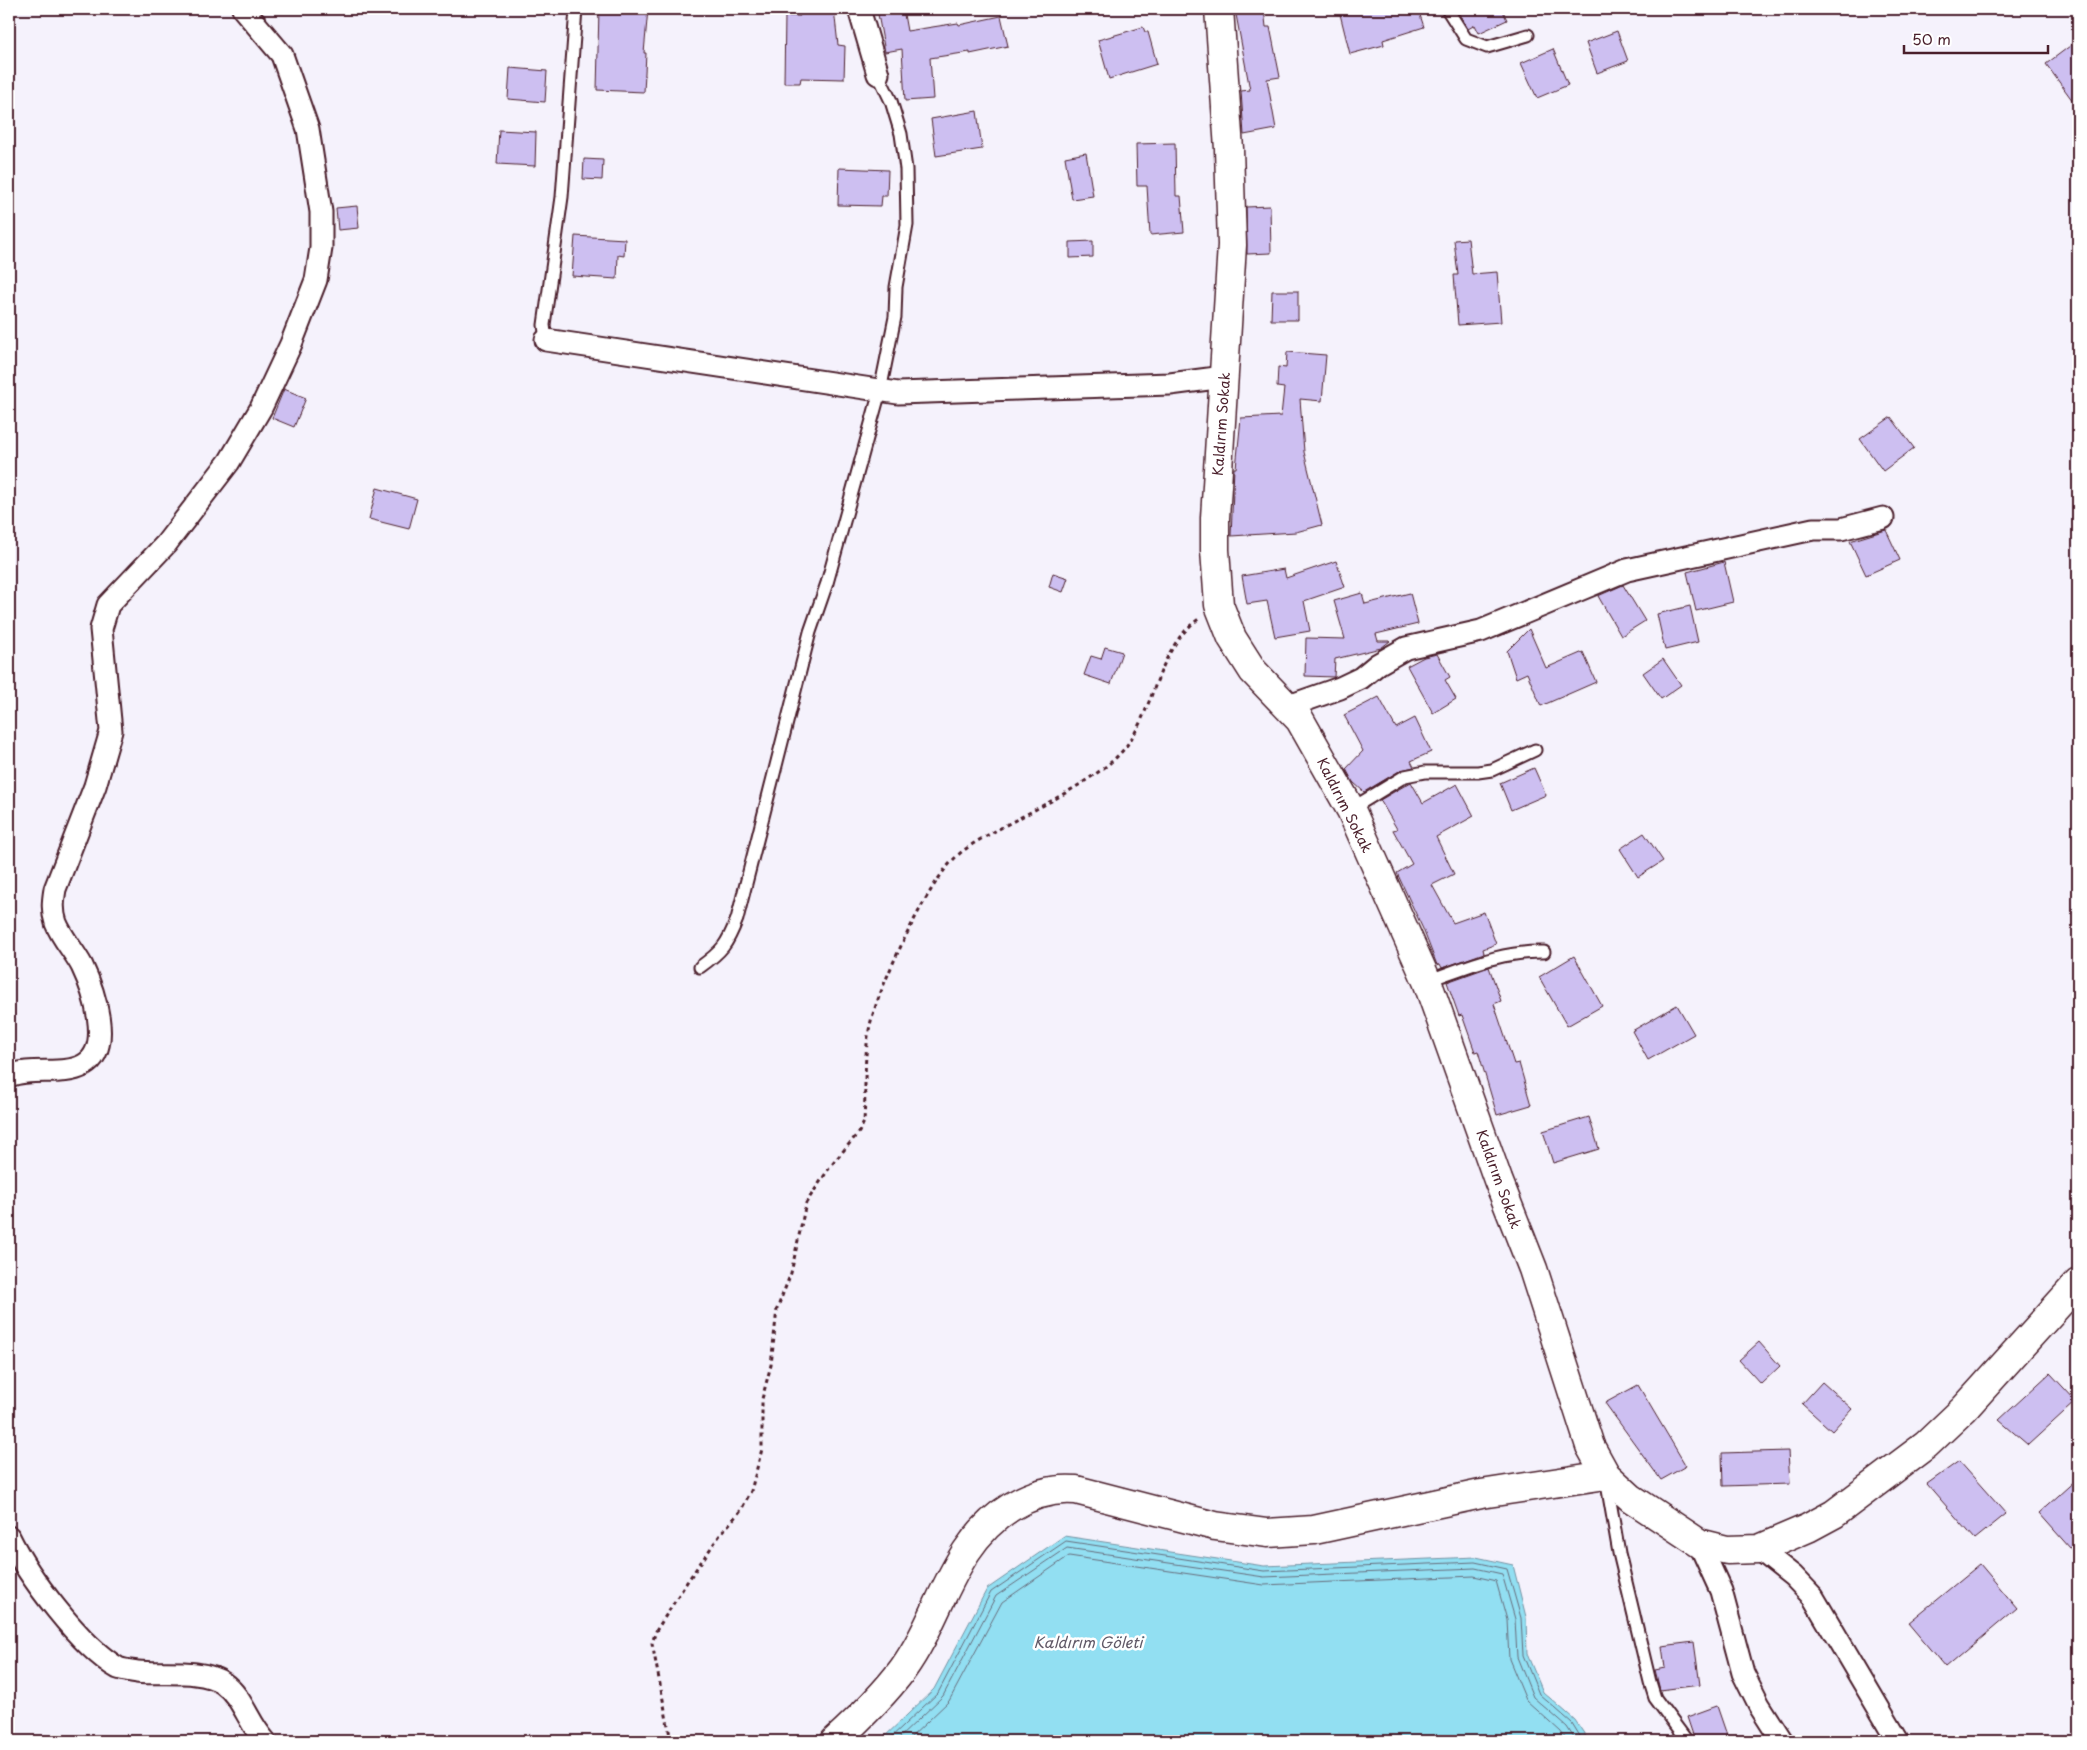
<svg xmlns="http://www.w3.org/2000/svg" width="2087" height="1750" viewBox="0 0 2087 1750" font-family="'Playpen Sans',sans-serif">
<style>
.water{fill:#92dff2;stroke:#7592a2}
.lines{fill:none;stroke-linecap:round;stroke-linejoin:round}
.shore{stroke:#676c7b;stroke-width:1}
.building{fill:#cdbff1;stroke:#4a1f2b}
.lane-casing{stroke:#4a1f2b;stroke-width:15}
.street-casing{stroke:#4a1f2b;stroke-width:25}
.secondary-casing{stroke:#4a1f2b;stroke-width:31}
.path{stroke:#4a1f2b;stroke-width:3;stroke-dasharray:4 4;stroke-linecap:butt}
.lane{stroke:#fff;stroke-width:11}
.street{stroke:#fff;stroke-width:21}
.secondary{stroke:#fff;stroke-width:28}
.labels{text-anchor:middle;dominant-baseline:central;stroke-width:5;stroke-linejoin:round;paint-order:stroke}
.street-label{font-size:14px;fill:#4a1f2b;stroke:#fff}
.water-label{font-size:15px;font-style:italic;fill:#605967;stroke:#fff}
</style>
<rect width="100%" height="100%" fill="#f5f2fc"/>
<filter id="ink" filterUnits="userSpaceOnUse"><feTurbulence type="fractalNoise" baseFrequency=".02" numOctaves="2"/><feDisplacementMap in="SourceGraphic" scale="10" xChannelSelector="R" yChannelSelector="G"/><feConvolveMatrix kernelMatrix="1 2 1 2 8 2 1 2 1" color-interpolation-filters="sRGB"/></filter>
<g filter="url(#ink)">
<polygon class="water" points="1064,1536 1264,1566 1476,1557 1513,1565 1526,1617 1527,1654 1543,1692 1575,1720 1589,1741 880,1741 934,1689 987,1589"/>
<g class="lines">
<g class="shore">
<polyline points="887,1741 938,1693 991,1592 1066,1541 1264,1571 1475,1562 1507,1569 1521,1618 1523,1655 1539,1694 1572,1723 1583,1741"/>
<polyline points="896,1741 943,1696 996,1596 1067,1548 1264,1577 1475,1568 1502,1574 1515,1619 1517,1657 1533,1697 1567,1727 1576,1741"/>
<polyline points="907,1741 949,1701 1002,1602 1069,1556 1264,1585 1474,1576 1496,1581 1507,1620 1509,1659 1526,1700 1561,1732 1567,1741"/>
</g>
</g>
<g class="building">
<polygon points="599,9 648,9 644,53 646,53 644,92 597,90"/>
<polygon points="799,9 834,9 838,45 845,46 844,79 801,78 800,83 784,83 785,16 800,16"/>
<polygon points="903,9 907,31 958,23 959,25 1001,16 1008,46 970,54 970,52 930,58 933,99 905,101 902,49 885,52 878,14"/>
<polygon points="1235,9 1264,9 1266,27 1270,27 1280,77 1267,79 1276,129 1244,135 1241,91 1250,90"/>
<polygon points="1360,9 1418,9 1424,27 1383,40 1384,45 1350,54 1340,14"/>
<polygon points="1457,9 1502,9 1507,20 1479,33 1475,25 1468,29"/>
<polygon points="1143,27 1145,32 1148,32 1157,64 1109,79 1098,40"/>
<polygon points="1617,31 1628,61 1597,73 1586,43"/>
<polygon points="2078,40 2078,108 2046,64"/>
<polygon points="1553,49 1568,85 1537,98 1521,63"/>
<polygon points="510,68 547,71 545,102 508,99"/>
<polygon points="977,111 982,149 936,156 931,119"/>
<polygon points="499,130 536,132 535,166 497,164"/>
<polygon points="1175,143 1176,196 1181,196 1184,232 1150,235 1147,186 1137,186 1136,144"/>
<polygon points="1086,153 1093,196 1072,199 1065,157"/>
<polygon points="584,159 603,160 602,180 583,179"/>
<polygon points="839,168 888,170 887,196 882,196 881,206 838,205"/>
<polygon points="357,206 359,228 338,230 336,208"/>
<polygon points="1270,206 1271,253 1247,254 1246,207"/>
<polygon points="575,236 625,239 624,256 618,255 617,279 572,276"/>
<polygon points="1468,239 1472,274 1497,272 1501,322 1458,325 1454,275 1458,275 1454,240"/>
<polygon points="1093,241 1093,257 1070,258 1070,242"/>
<polygon points="1272,291 1298,291 1298,320 1271,320"/>
<polygon points="1287,352 1326,355 1322,401 1300,399 1304,452 1322,525 1296,532 1231,536 1234,468 1236,468 1241,418 1281,416 1284,388 1277,387 1278,367 1286,368"/>
<polygon points="284,389 306,398 294,427 272,418"/>
<polygon points="1891,417 1914,448 1883,471 1860,439"/>
<polygon points="377,488 417,499 409,529 369,519"/>
<polygon points="1886,530 1900,560 1866,575 1850,541"/>
<polygon points="1336,561 1345,587 1304,601 1310,631 1275,637 1267,601 1247,604 1242,576 1284,569 1286,578"/>
<polygon points="1724,562 1733,602 1696,611 1687,572"/>
<polygon points="1053,573 1068,578 1063,592 1049,587"/>
<polygon points="1623,585 1645,621 1621,636 1598,596"/>
<polygon points="1362,593 1365,604 1410,593 1418,624 1376,634 1378,641 1390,641 1381,648 1335,659 1334,677 1305,676 1306,638 1345,639 1334,601"/>
<polygon points="1690,606 1698,642 1665,650 1657,614"/>
<polygon points="1529,629 1546,668 1583,652 1596,682 1541,706 1527,673 1516,678 1507,651"/>
<polygon points="1105,647 1122,652 1111,684 1084,675 1091,656 1101,659"/>
<polygon points="1437,654 1450,677 1445,680 1456,699 1433,713 1407,666 1424,657"/>
<polygon points="1663,659 1681,685 1661,699 1643,673"/>
<polygon points="1379,697 1396,728 1415,718 1431,752 1411,761 1414,767 1401,770 1364,792 1353,782 1346,769 1363,751 1344,715"/>
<polygon points="1534,768 1546,795 1511,810 1500,783"/>
<polygon points="1411,782 1423,803 1457,784 1474,816 1436,837 1454,874 1432,885 1453,923 1484,912 1496,944 1483,949 1484,953 1442,968 1440,964 1437,965 1423,929 1397,873 1412,864 1393,830 1397,829 1380,800"/>
<polygon points="1644,833 1663,861 1638,877 1620,849"/>
<polygon points="1574,956 1602,1006 1567,1026 1539,977"/>
<polygon points="1489,967 1501,1001 1494,1004 1514,1064 1519,1063 1531,1105 1497,1115 1478,1051 1475,1052 1462,1015 1459,1016 1447,982"/>
<polygon points="1677,1005 1694,1034 1648,1060 1632,1031"/>
<polygon points="1589,1117 1599,1149 1553,1163 1543,1131"/>
<polygon points="1759,1342 1780,1366 1761,1384 1739,1360"/>
<polygon points="2050,1373 2076,1401 2028,1445 1999,1420"/>
<polygon points="1822,1382 1852,1409 1832,1431 1802,1404"/>
<polygon points="1638,1385 1686,1466 1661,1480 1605,1403"/>
<polygon points="1788,1451 1790,1484 1723,1486 1722,1453"/>
<polygon points="1959,1461 2006,1514 1975,1539 1927,1484"/>
<polygon points="2078,1478 2078,1557 2039,1513"/>
<polygon points="1980,1564 2017,1608 1946,1668 1908,1623"/>
<polygon points="1694,1642 1700,1685 1660,1690 1655,1670 1665,1668 1662,1646"/>
<polygon points="1717,1706 1729,1741 1695,1741 1687,1717"/>
</g>
<g class="lines">
<defs>
<g id="lane">
<polyline points="1447,9 1466,39 1487,47 1528,35"/>
<polyline points="546,340 544,325 562,197 576,9"/>
<polyline points="1351,809 1405,776 1425,772 1478,772 1492,770 1535,750"/>
<path d="M 700,967 C 722,951 727,945 737,919 L 810,632 L 827,583 L 880,391 L 895,317 L 896,287 L 907,225 L 906,169 L 901,134 L 891,101 L 878,74"/>
<path d="M 1427,981 C 1467,967 1501,951 1544,952"/>
<polyline points="1607,1484 1619,1553 1650,1682 1655,1698 1687,1741"/>
</g>
<g id="street">
<polyline points="859,9 878,74"/>
<polyline points="546,340 898,393 1170,384 1224,377"/>
<polyline points="1289,706 1340,688 1361,678 1378,664 1406,648 1481,631 1627,570 1813,529 1841,529 1883,518"/>
<path d="M 9,1076 C 32,1066 62,1077 84,1065 C 114,1048 93,989 82,966 C 74,951 62,938 56,923 C 52,911 53,901 55,889 L 95,786 L 111,731 L 101,629 L 108,605 L 166,544 L 229,462 L 261,408 L 291,344 L 316,280 L 321,248 L 321,212 L 308,129 L 282,55 L 243,9"/>
<path d="M 9,1537 C 28,1576 80,1646 118,1668 C 123,1670 131,1671 137,1672 C 161,1675 202,1668 223,1683 C 243,1697 248,1723 265,1741"/>
<polyline points="1699,1543 1721,1591 1743,1673 1759,1705 1782,1741"/>
<polyline points="1759,1549 1793,1576 1813,1597 1898,1741"/>
</g>
<g id="secondary">
<polyline points="1219,9 1229,149 1232,245 1215,518 1215,550 1219,605 1232,638 1253,671 1300,720 1351,810 1427,981 1498,1180 1533,1269 1590,1446 1606,1475 1631,1498 1699,1543 1727,1550 1759,1549 1808,1528 1834,1514 1926,1445 1964,1409 2078,1283"/>
<path d="M 835,1741 C 859,1719 883,1696 903,1669 C 942,1615 951,1544 1011,1507 C 1032,1494 1052,1488 1076,1490 L 1215,1526 L 1267,1533 L 1314,1530 L 1481,1494 L 1606,1475"/>
</g>
</defs>
<use href="#lane" class="lane-casing"/>
<use href="#street" class="street-casing"/>
<use href="#secondary" class="secondary-casing"/>
<path class="path" d="M 671,1741 L 652,1643 L 656,1631 L 687,1582 L 720,1535 L 741,1510 L 751,1491 L 762,1449 L 762,1399 L 771,1365 L 777,1309 L 791,1273 L 806,1203 L 830,1167 L 859,1132 L 864,1122 C 866,1089 863,1053 871,1021 C 881,983 928,882 956,857 C 967,846 983,838 997,830 C 1031,811 1100,779 1124,749 C 1156,709 1156,648 1200,618"/>
<use href="#lane" class="lane"/>
<use href="#street" class="street"/>
<use href="#secondary" class="secondary"/>
</g>
</g>
<g class="labels">
<g class="street-label">
<text transform="translate(1221 424) rotate(-86)">Kaldırım Sokak</text>
<text transform="translate(1345 805) rotate(63)">Kaldırım Sokak</text>
<text transform="translate(1499 1179) rotate(70)">Kaldırım Sokak</text>
</g>
<g class="water-label">
<text x="1088" y="1641">Kaldırım Göleti</text>
</g>
</g>
<rect width="2087" height="1750" fill="none" stroke="#fff" stroke-width="30"/>
<rect x="15" y="15" width="2057" height="1720" fill="none" stroke="#4a1f2b" stroke-width="2" filter="url(#ink)"/>
<path d="M1904 45v8h144v-8" fill="none" stroke="#4a1f2b" stroke-width="2.5"/>
<text x="1912" y="45" font-size="15" fill="#4a1f2b" stroke="#ffffff" stroke-width="4" paint-order="stroke">50 m</text>
</svg>
